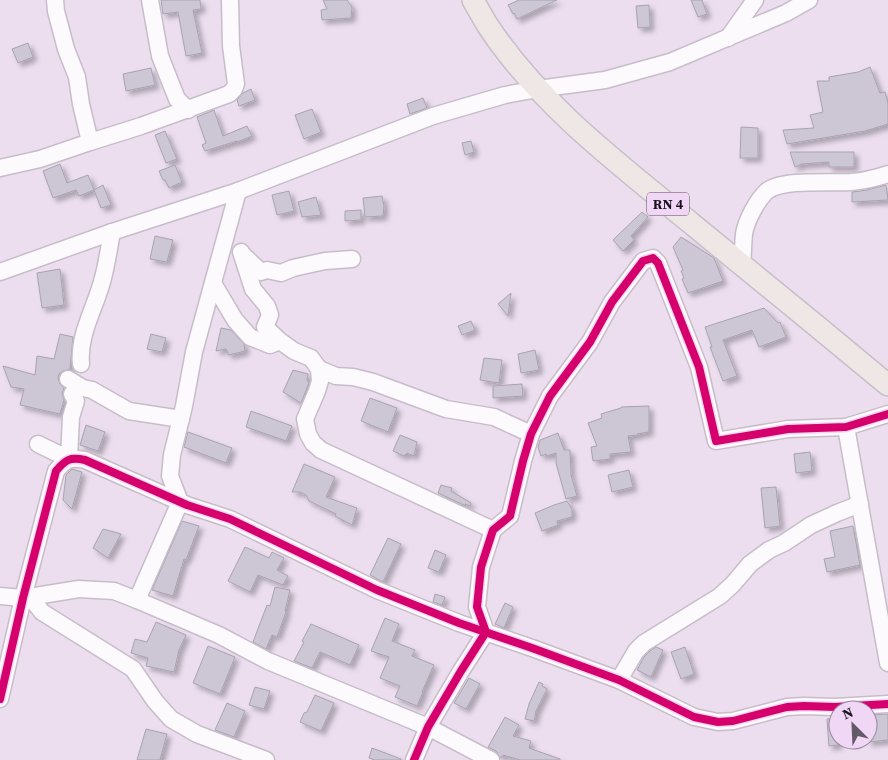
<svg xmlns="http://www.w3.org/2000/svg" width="888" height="760" viewBox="0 0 888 760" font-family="'Source Serif 4',serif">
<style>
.building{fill:#ccc6d5;stroke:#a8a3b0;filter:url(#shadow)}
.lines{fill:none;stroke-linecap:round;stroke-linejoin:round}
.minor-casing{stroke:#c7bdca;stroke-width:19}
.major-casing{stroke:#c6bfc8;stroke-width:24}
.minor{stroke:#fcfafd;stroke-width:16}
.major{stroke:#efe7e6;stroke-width:21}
.cycleway-casing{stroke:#f0d7f6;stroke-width:11}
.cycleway{stroke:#d6006c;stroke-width:8}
.labels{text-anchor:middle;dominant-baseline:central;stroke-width:4.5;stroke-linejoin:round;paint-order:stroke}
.shield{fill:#f0d7f6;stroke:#5a4d5d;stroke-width:1}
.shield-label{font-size:14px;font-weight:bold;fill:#1a121c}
</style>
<defs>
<filter id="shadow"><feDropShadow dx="4" dy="4" stdDeviation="2.5" flood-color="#0004"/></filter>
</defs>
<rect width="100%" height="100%" fill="#ecdeef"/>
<g class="building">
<polygon points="161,0 200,0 201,9 193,10 202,53 186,56 178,12 163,14"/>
<polygon points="323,0 347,0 352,7 351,18 322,20 321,10 327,9"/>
<polygon points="519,0 557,0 517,19 514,13 513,14 508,5"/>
<polygon points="691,0 702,0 707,14 698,17"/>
<polygon points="649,5 650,27 638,28 636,6"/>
<polygon points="28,43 33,57 18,63 12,49"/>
<polygon points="870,67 880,93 885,92 888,103 888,124 865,131 787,144 783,130 814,128 810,115 823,112 817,81 829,81 829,77 858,72"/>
<polygon points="151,68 155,85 126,91 123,74"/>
<polygon points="251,89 255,100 239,106 237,100 243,93"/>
<polygon points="423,98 427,108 410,114 407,104"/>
<polygon points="312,109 321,132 304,139 295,115"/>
<polygon points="214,110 223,136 247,126 252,136 237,142 237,141 205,151 202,145 206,143 197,117"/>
<polygon points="741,127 758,128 758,158 740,158"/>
<polygon points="165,131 177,159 166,163 155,135"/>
<polygon points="471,141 474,152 465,155 462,143"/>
<polygon points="790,152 854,152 854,167 829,167 829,162 802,164 795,167"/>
<polygon points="60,164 67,183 88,175 94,190 103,185 111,205 101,208 94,190 79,196 76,190 53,198 43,171"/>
<polygon points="175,165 182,182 169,188 165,180 163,180 159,171"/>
<polygon points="886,185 888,200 852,202 852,192 867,190"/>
<polygon points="289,191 294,211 277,215 272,195"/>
<polygon points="382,196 384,206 383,216 365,217 363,198"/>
<polygon points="316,197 321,215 302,217 298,202"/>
<polygon points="361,210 361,220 345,221 345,211"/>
<polygon points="642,212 648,217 631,236 634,240 623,251 613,240"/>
<polygon points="155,236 173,240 167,262 150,259"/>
<polygon points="681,237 714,258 723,281 688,293 682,279 684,278 681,271 683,270 673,247"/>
<polygon points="60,269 64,305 42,308 37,273"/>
<polygon points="511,293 508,316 498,304"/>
<polygon points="764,308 778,323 780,322 786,337 759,347 752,330 723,340 737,376 723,381 710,347 712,347 705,327"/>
<polygon points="471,321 475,330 462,335 458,326"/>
<polygon points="221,328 231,330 244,344 245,351 229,355 226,349 216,351"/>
<polygon points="60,334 73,337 70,369 63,371 59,374 58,378 60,384 64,388 62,393 64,400 60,414 20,405 24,389 11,387 3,366 35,375 37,356 54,359"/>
<polygon points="151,334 166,338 162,352 147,349"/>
<polygon points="535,350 539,370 521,373 518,354"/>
<polygon points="484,358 502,360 499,383 480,380"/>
<polygon points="293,370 308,374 307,380 309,383 301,403 283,392"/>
<polygon points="522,384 523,396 493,398 493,386"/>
<polygon points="370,398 397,408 388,432 361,421"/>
<polygon points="649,406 649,432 637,434 638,435 628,436 631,452 610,454 610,459 593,461 591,447 597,446 588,423 602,418 601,414 621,408 621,407"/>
<polygon points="251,411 292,426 286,441 246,427"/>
<polygon points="86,425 105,432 98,451 80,445"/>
<polygon points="188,432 232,448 226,463 184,447"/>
<polygon points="558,433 564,450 570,450 571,475 577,496 566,499 556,463 556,453 547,456 546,454 541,456 538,447 540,440"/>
<polygon points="400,435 417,442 414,456 407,453 404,456 393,451"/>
<polygon points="810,452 812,471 796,473 794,454"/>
<polygon points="304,464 335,477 326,497 357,508 352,525 335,516 336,514 309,501 306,495 300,492 292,492"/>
<polygon points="72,469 82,472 72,509 63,500 66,475"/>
<polygon points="629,470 633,487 612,492 608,475"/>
<polygon points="441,485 452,488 451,491 471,503 470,506 465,504 466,506 438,493"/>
<polygon points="776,487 780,526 765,528 761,488"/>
<polygon points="567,501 572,509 572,517 557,521 558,525 542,531 535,513 554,505"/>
<polygon points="182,521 199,526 186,560 184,559 173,596 152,590"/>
<polygon points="853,526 860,565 827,572 824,559 835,557 830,531"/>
<polygon points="103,529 121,534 108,558 93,548"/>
<polygon points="388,538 401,544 383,582 370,575"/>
<polygon points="245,547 269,558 272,552 284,558 277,570 288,576 283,585 258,575 250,592 228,581"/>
<polygon points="435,550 446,555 439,572 428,568"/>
<polygon points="275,587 290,590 285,611 286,612 277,637 272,635 266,649 253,642 267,605 270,606"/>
<polygon points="435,594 445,597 442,605 433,602"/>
<polygon points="505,603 513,607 504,628 495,624"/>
<polygon points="385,618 399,624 392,641 415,650 412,656 434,665 422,692 423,692 417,706 395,697 400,686 380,678 389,657 371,651"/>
<polygon points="156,622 186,635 179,650 174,672 146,666 148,658 131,653 135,639 147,642"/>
<polygon points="311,624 359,645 350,665 320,652 312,668 294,661 304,642 302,641"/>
<polygon points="208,646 235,657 220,694 193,683"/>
<polygon points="656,647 663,650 651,677 637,670 644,657 650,651"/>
<polygon points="685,647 694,674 681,679 671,652"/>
<polygon points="469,678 480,684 466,709 454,703"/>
<polygon points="539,682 543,684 542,686 547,689 536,711 534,721 525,719 529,704"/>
<polygon points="255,687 270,691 264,709 249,705"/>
<polygon points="315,695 334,703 321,731 300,722 304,713 307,712"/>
<polygon points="227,703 245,711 234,737 215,730"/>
<polygon points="888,714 888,740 868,742 868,715"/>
<polygon points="505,717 519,725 513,736 531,741 529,748 560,759 560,760 520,760 503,755 501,758 500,757 496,751 488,747"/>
<polygon points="838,718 838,745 829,746 827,719"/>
<polygon points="146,729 167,734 160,760 137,760"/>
<polygon points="372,748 401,759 401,760 375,760 369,758"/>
</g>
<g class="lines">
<defs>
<g id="minor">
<polyline points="150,0 160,56 177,99 188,110"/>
<polyline points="728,38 755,0"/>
<polyline points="90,142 141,126 229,94 234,89 236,84 231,46 230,0"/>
<polyline points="0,168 40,159 90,142 81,104 77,77 66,49 56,11 55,0"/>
<polyline points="241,252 253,289 267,306 270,315 265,327 280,341 294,351 311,358 319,369 320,381 317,391 305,419 308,434 313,443 321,450 493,530"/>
<polyline points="242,254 261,272 267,270 281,273 293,268 325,261 352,259"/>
<path d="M 742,265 C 743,255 743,244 744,234 C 746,221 757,200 767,191 C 782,179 831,183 851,182 C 863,181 876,178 888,174"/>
<polyline points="0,272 112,232 238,191 433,116 505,95 538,89 605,80 670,62 786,13 809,0"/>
<polyline points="213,283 235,320 250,337 270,345 280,341"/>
<path d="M 81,364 C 78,334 96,307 103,278 C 107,263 109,248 112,232"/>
<polyline points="319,369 336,376 353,377 373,382 446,409 494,417 531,434"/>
<polyline points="68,379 83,388 92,390 129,411 181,419"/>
<polyline points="846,427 888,663"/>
<polyline points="38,444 69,459 71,417 76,401 72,394"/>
<polyline points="0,596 23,598 79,589 114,591 137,600 219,635 268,661 428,727 491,760"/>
<polyline points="30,597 42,612 133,669 155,701 171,719 197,734 266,760"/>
<polyline points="137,600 180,502 170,476 172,455 184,406 194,352 238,191"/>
<polyline points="619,680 636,651 644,643 720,596 733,584 750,564 769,550 784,543 811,525 837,513 860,504"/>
<path d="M 0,699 L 23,598 L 56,471 C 66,459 70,457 85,460 L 187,505 L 230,519 L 377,590 L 459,623 L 532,648 L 619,680 L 694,717 L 718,722 L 733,721 L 787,707 L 804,706 L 835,707 L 888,704"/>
<polyline points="414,760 428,727 461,671 486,632 477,607 481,567 493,530 510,516 523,461 531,434 550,396 590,342 612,302 643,261 653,258 658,263 699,367 716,441 788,429 846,427 888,414"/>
</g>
<path id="major" d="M 473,0 C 478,9 483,18 488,26 C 541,106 619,164 692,224 C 757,277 823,331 888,385"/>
</defs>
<use href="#minor" class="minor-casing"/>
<use href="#major" class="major-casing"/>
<use href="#minor" class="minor"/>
<use href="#major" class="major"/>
<defs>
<g id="cycleway">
<path d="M 0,699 L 23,598 L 56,471 C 66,459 70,457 85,460 L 187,505 L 230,519 L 377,590 L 459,623 L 532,648 L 619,680 L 694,717 L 718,722 L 733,721 L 787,707 L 804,706 L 835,707 L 888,704"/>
<polyline points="414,760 428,727 461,671 486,632 477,607 481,567 493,530 510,516 523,461 531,434 550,396 590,342 612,302 643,261 653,258 658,263 699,367 716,441 788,429 846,427 888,414"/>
</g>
</defs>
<use href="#cycleway" class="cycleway-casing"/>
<use href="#cycleway" class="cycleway"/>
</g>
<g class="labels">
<rect class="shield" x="647" y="192.5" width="42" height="23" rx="4"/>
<g class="shield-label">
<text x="668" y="204">RN 4</text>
</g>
</g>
<g transform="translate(853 725) rotate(336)"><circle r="24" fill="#f0d7f6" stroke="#9a889f"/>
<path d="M0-4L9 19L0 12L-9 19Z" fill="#645966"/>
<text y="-8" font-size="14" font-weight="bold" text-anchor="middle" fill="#1a121c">N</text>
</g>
</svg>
